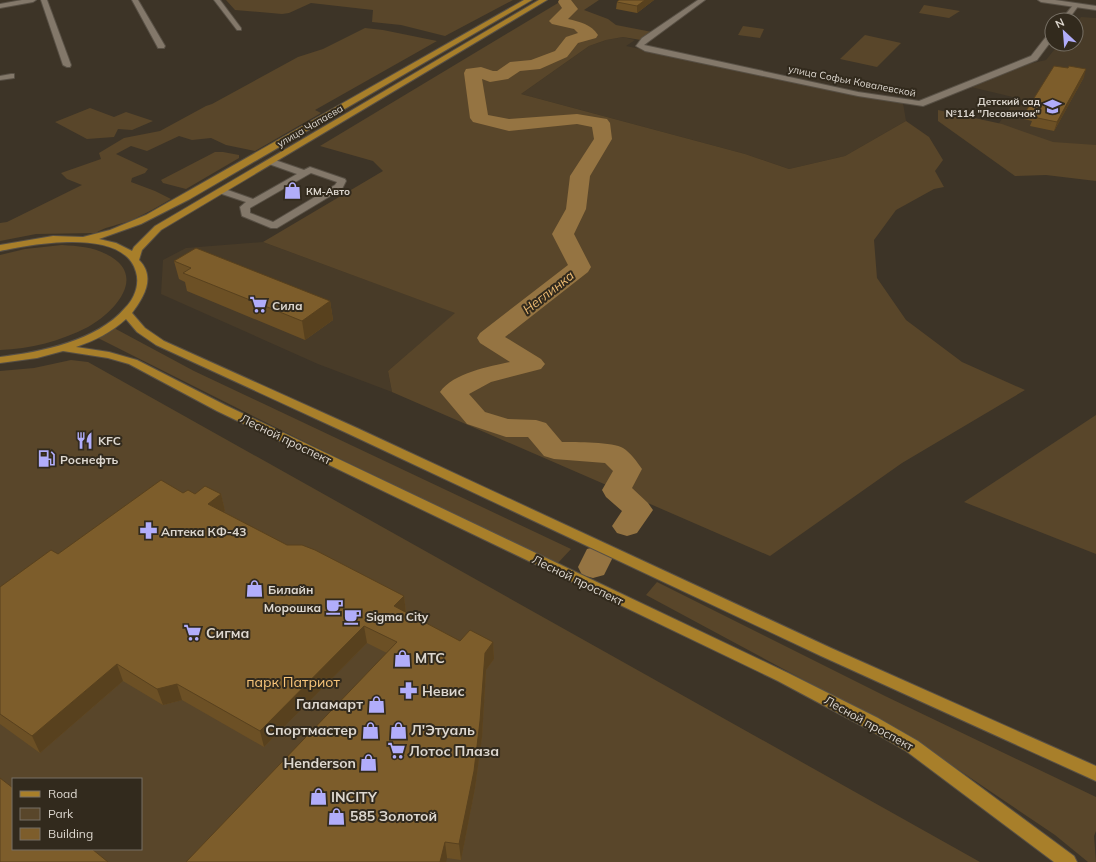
<svg xmlns="http://www.w3.org/2000/svg" width="1096" height="862" viewBox="0 0 1096 862" font-family="Mulish,sans-serif">
<style>
.built{fill:#483b28}
.green{fill:#59462a;fill-rule:evenodd}
.lines{fill:none;stroke-linecap:round;stroke-linejoin:round}
.river{fill:#957442;fill-rule:evenodd}
.street-casing{stroke:#585045;stroke-width:2}
.secondary-casing{stroke:#585045;stroke-width:2}
.primary-casing{stroke:#585045;stroke-width:2}
.street{fill:#83786a;fill-rule:evenodd}
.secondary{fill:#83786a;fill-rule:evenodd}
.primary{fill:#a87f2a;fill-rule:evenodd}
.wall{fill:#6c5025}
.shaded-wall{fill:#58411e}
.building{fill:#7d5d2b;stroke:#58411e}
.labels{text-anchor:middle;dominant-baseline:central;stroke-width:4;stroke-linejoin:round;paint-order:stroke}
.far-street-label{font-size:10px;fill:#ddd7cf;stroke:#322a1d}
.far-poi-label{font-size:10px;font-weight:bold;fill:#ddd7cf;stroke:#322a1d;text-anchor:end}
.poi-label{font-size:12px;font-weight:bold;fill:#ddd7cf;stroke:#322a1d;text-anchor:start}
.street-label{font-size:12px;fill:#ddd7cf;stroke:#322a1d}
.water-label{font-size:13px;font-style:italic;fill:#efbc72;stroke:#322a1d}
.near-poi-label{font-size:14px;font-weight:bold;fill:#ddd7cf;stroke:#322a1d;text-anchor:start}
.near-park-label{font-size:14px;fill:#f9c67b;stroke:#322a1d}
</style>
<rect width="100%" height="100%" fill="#3d3427"/>
<g class="built">
<polygon points="1081,17 1096,18 1096,153 992,133 1017,98 971,87 1024,65 1046,60 1059,44 1076,44 1076,23"/>
<polygon points="623,37 635,40 626,46 903,103 906,121 845,156 789,169 745,154 521,94 589,46 606,40"/>
<polygon points="263,242 456,313 388,371 392,392 318,364 161,294 163,260 186,248"/>
</g>
<g class="green">
<polygon points="226,0 513,0 445,36 401,25 372,22 373,10 311,3 289,13 282,14 235,10"/>
<polygon points="563,0 599,0 584,10 608,19 616,25 652,32 641,40 623,37 606,40 589,46 521,94 745,154 789,169 845,156 906,121 929,137 943,160 935,171 944,187 934,189 896,210 874,240 877,278 906,320 962,362 1025,390 902,463 770,556 392,392 388,371 455,313 263,242 383,171 373,161 320,146"/>
<polygon points="924,5 960,11 949,18 919,13"/>
<polygon points="743,26 764,29 760,38 738,35"/>
<path d="M 365,28 L 383,30 L 437,41 L 315,110 L 321,113 L 255,151 L 226,145 L 211,138 L 192,140 L 179,136 L 147,151 L 131,146 L 116,154 L 148,169 L 145,173 L 132,178 L 131,182 L 155,191 L 171,199 C 159,206 147,213 134,219 C 124,224 103,227 96,233 L 36,234 L 0,241 L 0,223 L 7,222 L 82,185 L 67,179 L 61,173 L 101,159 L 99,153 L 124,138 L 160,131 L 206,106 L 212,104 L 298,57 L 323,49 Z"/>
<polygon points="865,35 901,43 877,67 840,59"/>
<polygon points="90,108 114,117 126,112 153,121 132,130 118,129 114,137 87,139 55,122"/>
<polygon points="938,110 1002,124 1053,142 1096,145 1096,181 1046,175 1015,176 938,121"/>
<polygon points="215,152 223,152 239,155 239,158 186,189 163,183 161,180"/>
<path d="M 62,245 C 77,246 93,247 106,254 C 149,275 115,312 88,327 C 61,341 30,349 0,350 L 0,255 L 25,249 Z"/>
<polygon points="114,328 194,371 571,549 557,564 293,436 98,338"/>
<path d="M 71,360 L 88,362 L 980,862 L 0,862 L 0,371 L 34,368 ZM 13,779 L 141,779 L 141,849 L 13,849 Z"/>
<polygon points="1096,415 1096,554 964,502"/>
<polygon points="657,582 885,696 1096,797 1096,831 1094,836 1096,862 1088,862 1055,835 910,737 646,595"/>
</g>
<g class="lines">
<g class="river">
<path d="M 559,0 L 571,0 L 578,9 L 568,19 C 580,22 591,24 598,35 L 596,38 L 578,43 L 567,57 L 540,69 L 520,71 L 508,79 L 490,82 L 482,79 L 488,115 L 509,119 L 577,114 L 607,119 L 610,123 L 612,139 L 590,176 L 586,209 L 574,234 L 591,267 L 588,272 L 505,337 L 541,359 L 545,364 L 541,369 L 491,382 L 469,394 L 485,412 L 508,419 L 536,420 L 546,423 L 562,442 C 575,442 614,442 623,448 C 631,453 637,462 642,469 L 632,488 L 648,503 L 653,510 L 637,533 L 627,536 L 617,533 L 612,526 L 622,511 L 606,497 L 602,490 L 613,471 L 605,463 L 554,459 L 544,456 L 528,437 L 506,437 L 467,424 L 440,392 C 453,373 490,366 510,362 L 480,343 L 477,338 L 480,333 L 568,265 L 552,234 L 566,209 L 570,176 L 594,139 L 592,127 L 577,124 L 509,131 L 473,122 L 470,118 L 464,73 L 466,69 L 481,67 L 493,71 L 497,71 L 510,62 L 531,60 L 555,51 L 566,37 L 578,33 L 574,29 L 552,24 L 549,21 L 562,8 L 558,2 Z"/>
<polygon points="598,546 609,549 613,557 604,575 593,578 582,575 578,567 587,549"/>
</g>
<defs>
<g id="street">
<polygon points="22,0 36,0 33,2 0,8 0,4"/>
<polygon points="41,0 47,0 71,65 70,67 67,67 63,65"/>
<polygon points="132,0 138,0 165,46 164,48 158,48 157,46"/>
<polygon points="214,0 220,0 241,28 241,30 237,30"/>
<polygon points="698,0 705,0 648,42 644,45 858,92 919,101 1031,56 1049,33 1052,33 1052,40 1037,60 923,106 858,96 645,51 636,46 642,38"/>
<polygon points="1074,4 1079,5 1068,20 1061,20"/>
<polygon points="11,74 14,74 14,78 0,80 0,76"/>
<path d="M 272,159 L 304,170 L 310,167 L 313,168 L 345,179 L 346,181 L 342,189 L 277,228 L 271,228 L 242,216 L 240,207 L 246,202 L 219,193 L 217,191 L 222,188 L 253,199 L 297,174 L 269,164 L 268,162 ZM 311,173 L 337,182 L 335,185 L 273,222 L 250,213 L 250,208 Z"/>
</g>
<polygon id="secondary" points="1038,0 1055,0 1096,6 1096,10 1041,2"/>
<path id="primary" d="M 524,0 L 532,0 L 190,199 L 141,224 L 99,239 L 116,243 L 132,251 L 134,247 L 155,226 L 539,0 L 547,0 L 161,230 L 142,250 L 139,260 C 156,277 144,297 132,313 L 145,328 L 164,341 L 357,428 L 831,648 L 1096,766 L 1096,781 L 821,656 L 349,434 L 156,345 L 137,332 L 126,319 C 112,332 94,341 76,347 L 109,352 L 137,360 L 225,405 L 788,673 L 878,718 L 918,741 L 1074,856 L 1077,862 L 1054,862 L 906,751 L 866,728 L 778,681 L 217,411 L 129,364 L 108,358 L 63,351 L 37,358 L 0,363 L 0,357 C 41,352 97,341 125,308 C 134,299 140,285 136,272 C 124,227 32,244 0,251 L 0,245 L 53,236 L 83,237 L 110,230 L 146,215 Z"/>
</defs>
<use href="#street" class="street-casing"/>
<use href="#secondary" class="secondary-casing"/>
<use href="#primary" class="primary-casing"/>
<use href="#street" class="street"/>
<use href="#secondary" class="secondary"/>
<use href="#primary" class="primary"/>
</g>
<g class="wall">
<polygon points="654,0 637,13 616,9 617,2"/>
<polygon points="1084,77 1054,131 1030,126 1032,121 1024,119 1026,111"/>
<polygon points="174,261 330,301 333,320 305,340 187,291 185,282 179,279"/>
<polygon points="183,493 221,494 225,511 224,512 287,545 404,596 406,612 460,641 493,642 494,659 486,670 482,737 475,788 461,860 447,858 387,653 367,643 264,747 182,700 163,705 123,681 40,753 0,724 0,587 58,554"/>
</g>
<g class="shaded-wall">
<polygon points="645,0 654,0 637,13 637,6"/>
<polygon points="1086,69 1084,77 1054,131 1057,122"/>
<polygon points="330,301 333,320 305,340 302,321"/>
<polygon points="221,494 225,511 212,520 208,504"/>
<polygon points="404,596 406,613 394,606"/>
<polygon points="364,626 367,643 264,747 260,731"/>
<polygon points="493,642 494,659 486,670 482,737 475,788 461,860 459,844 485,653"/>
<polygon points="117,664 123,681 40,753 32,736"/>
<polygon points="177,684 182,700 163,705 157,689"/>
<polygon points="445,842 447,858 446,862 440,862"/>
</g>
<g class="building">
<polygon points="619,0 645,0 637,6 617,2"/>
<polygon points="1054,66 1068,68 1069,66 1086,69 1057,122 1033,117 1036,113 1026,111"/>
<polygon points="196,248 330,301 302,321 183,273 191,268 174,261"/>
<polygon points="161,480 183,493 188,490 195,494 205,486 221,494 208,504 287,545 302,545 315,550 404,596 394,606 460,641 470,630 493,642 485,653 480,721 474,771 459,844 445,842 440,862 186,862 397,642 364,626 260,731 177,684 157,689 117,664 32,736 0,714 0,587 51,550 58,554"/>
<polygon points="0,778 13,788 13,849 92,849 108,862 0,862"/>
</g>
<defs>
<symbol id="school-bare" viewBox="-9 -9 18 18"><path d="M0-5L7-2L0 1L-7-2ZM-4 1L0 2.5L4 1V4Q0 6-4 4Z" fill="#b1adfa" stroke="#322a1d" stroke-width="2.5" paint-order="stroke"/></symbol>
<symbol id="shop-bare" viewBox="-9 -9 18 18"><path d="M-5-2.5h2.3a2.7 3.5 0 0 1 5.4 0H5L5.5 6h-11ZM-1.5-2.5h3a1.5 2.3 0 0 0-3 0Z" fill="#b1adfa" stroke="#322a1d" stroke-width="2.5" paint-order="stroke"/></symbol>
<symbol id="supermarket-bare" viewBox="-9 -9 18 18"><path d="M-6-5.5h2.5l.6 2H6L4.5 2H-2.5L-4.4-4H-6ZM-1.5 3.2a1.3 1.3 0 1 0 .1 0ZM3 3.2a1.3 1.3 0 1 0 .1 0Z" fill="#b1adfa" stroke="#322a1d" stroke-width="2.5" paint-order="stroke"/></symbol>
<symbol id="restaurant-bare" viewBox="-9 -9 18 18"><path d="M-5-6h1v4h1v-4h1v4h1v-4h1v5L-1.5 .5V6h-2V.5L-5-1ZM5-6V6H3V1.5H1.5Q1.5-4 5-6Z" fill="#b1adfa" stroke="#322a1d" stroke-width="2.5" paint-order="stroke"/></symbol>
<symbol id="fuel-bare" viewBox="-9 -9 18 18"><path d="M-5.5-6h7V0h2V4h1.3V-2.5L3-4.5l.8-.8L6-3V5H2.5V1h-1V6h-7ZM-4.2-4.7v3.2H.2V-4.7Z" fill="#b1adfa" stroke="#322a1d" stroke-width="2.5" paint-order="stroke"/></symbol>
<symbol id="pharmacy-bare" viewBox="-9 -9 18 18"><path d="M-2-6h4v4h4v4h-4v4h-4v-4h-4v-4h4Z" fill="#b1adfa" stroke="#322a1d" stroke-width="2.5" paint-order="stroke"/></symbol>
<symbol id="cafe-bare" viewBox="-9 -9 18 18"><path d="M-5.5-4.5H6V0H3Q3 3.5 0 3.5H-2.5Q-5.5 3.5-5.5 0ZM3-3.2v2h1.7v-2ZM-6 4.5H4V6H-6Z" fill="#b1adfa" stroke="#322a1d" stroke-width="2.5" paint-order="stroke"/></symbol>
</defs>
<g fill-rule="evenodd">
<use href="#school-bare" x="1040" y="94" width="25" height="25"/>
<use href="#shop-bare" x="280" y="178" width="25" height="25"/>
<use href="#supermarket-bare" x="246" y="292" width="25" height="25"/>
<use href="#restaurant-bare" x="72" y="428" width="25" height="25"/>
<use href="#fuel-bare" x="34" y="446" width="25" height="25"/>
<use href="#pharmacy-bare" x="136" y="518" width="25" height="25"/>
<use href="#shop-bare" x="242" y="576" width="25" height="25"/>
<use href="#cafe-bare" x="322" y="594" width="25" height="25"/>
<use href="#cafe-bare" x="340" y="604" width="25" height="25"/>
<use href="#supermarket-bare" x="180" y="620" width="25" height="25"/>
<use href="#shop-bare" x="390" y="646" width="25" height="25"/>
<use href="#pharmacy-bare" x="396" y="678" width="25" height="25"/>
<use href="#shop-bare" x="364" y="692" width="25" height="25"/>
<use href="#shop-bare" x="358" y="718" width="25" height="25"/>
<use href="#shop-bare" x="386" y="718" width="25" height="25"/>
<use href="#supermarket-bare" x="384" y="738" width="25" height="25"/>
<use href="#shop-bare" x="356" y="750" width="25" height="25"/>
<use href="#shop-bare" x="306" y="784" width="25" height="25"/>
<use href="#shop-bare" x="324" y="804" width="25" height="25"/>
</g>
<g class="labels">
<g class="far-street-label">
<text transform="translate(852 81) rotate(11)">улица Софьи Ковалевской</text>
<text transform="translate(310 126) rotate(-30)">улица Чапаева</text>
</g>
<g class="far-poi-label">
<text x="1040" y="101">Детский сад<tspan x="1040" dy="12">№114 "Лесовичок"</tspan></text>
<text x="306" y="191" text-anchor="start">КМ-Авто</text>
</g>
<g class="poi-label">
<text x="272" y="305">Сила</text>
<text x="98" y="440">KFC</text>
<text x="60" y="459">Роснефть</text>
<text x="161" y="531">Аптека КФ-43</text>
<text x="268" y="589">Билайн</text>
<text x="321" y="607" text-anchor="end">Морошка</text>
<text x="366" y="616">Sigma City</text>
</g>
<g class="street-label">
<text transform="translate(286 439) rotate(26)">Лесной проспект</text>
<text transform="translate(578 580) rotate(26)">Лесной проспект</text>
<text transform="translate(869 723) rotate(29)">Лесной проспект</text>
</g>
<g class="water-label">
<text transform="translate(548 292) rotate(-38)">Неглинка</text>
</g>
<g class="near-poi-label">
<text x="206" y="633">Сигма</text>
<text x="415" y="658">МТС</text>
<text x="422" y="691">Невис</text>
<text x="363" y="704" text-anchor="end">Галамарт</text>
<text x="357" y="730" text-anchor="end">Спортмастер</text>
<text x="411" y="730">Л'Этуаль</text>
<text x="409" y="751">Лотос Плаза</text>
<text x="356" y="763" text-anchor="end">Henderson</text>
<text x="331" y="797">INCITY</text>
<text x="350" y="816">585 Золотой</text>
</g>
<g class="near-park-label">
<text x="293" y="682">парк Патриот</text>
</g>
</g>
<rect x="12" y="778" width="130" height="72" fill="#322a1d" stroke="#766f64"/>
<rect x="20" y="791" width="20" height="6" fill="#a87f2a" stroke="#766f64"/>
<text x="48" y="798" font-size="12" fill="#ddd7cf">Road</text>
<rect x="20" y="808" width="20" height="12" fill="#59462a" stroke="#766f64"/>
<text x="48" y="818" font-size="12" fill="#ddd7cf">Park</text>
<rect x="20" y="828" width="20" height="12" fill="#7d5d2b" stroke="#766f64"/>
<text x="48" y="838" font-size="12" fill="#ddd7cf">Building</text>
<g transform="translate(1064 32) rotate(334)"><circle r="19" fill="#322a1d" stroke="#766f64"/>
<path d="M0-3L7 15L0 10L-7 15Z" fill="#b1adfa"/>
<text y="-6" font-size="11" font-weight="bold" text-anchor="middle" fill="#ddd7cf">N</text>
</g>
</svg>
